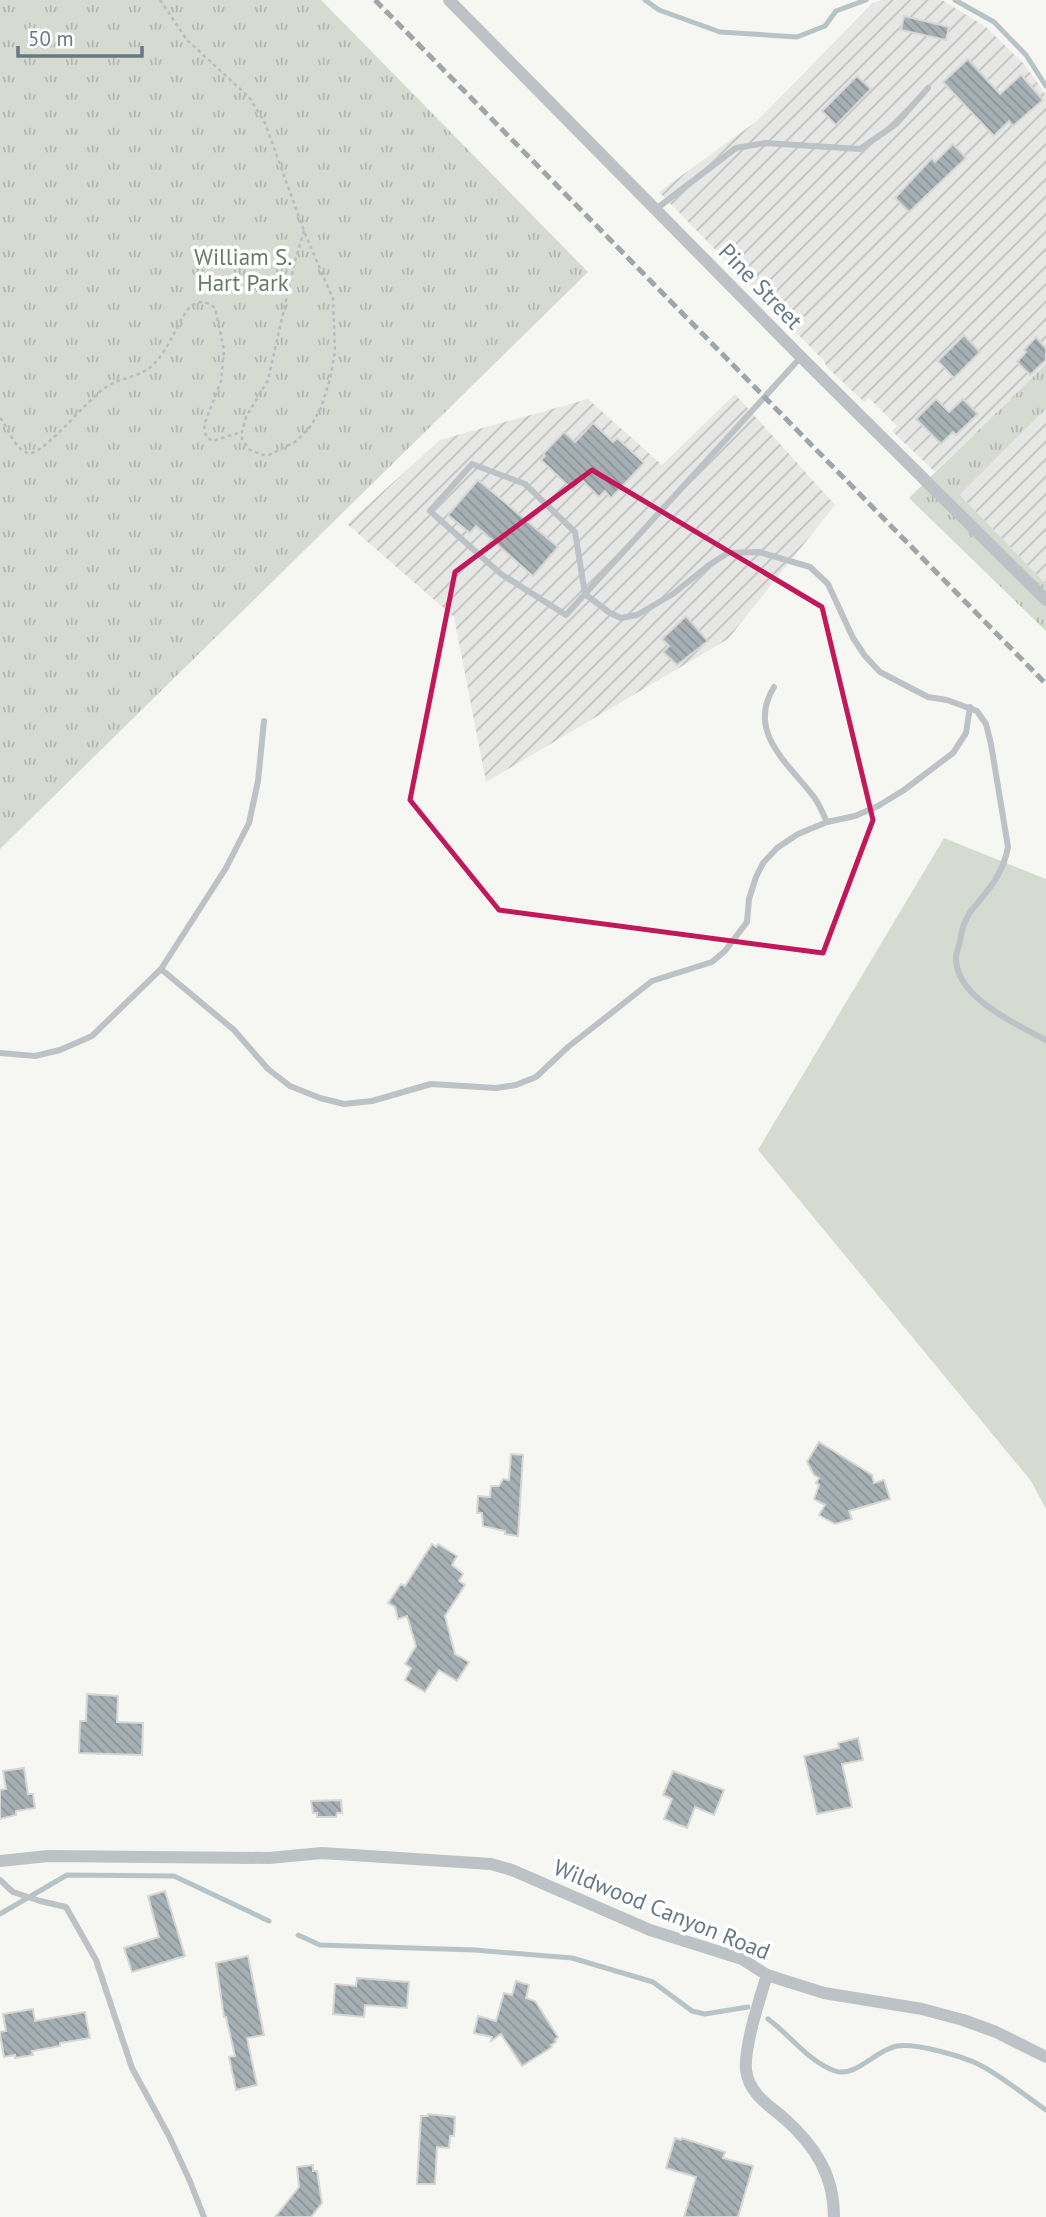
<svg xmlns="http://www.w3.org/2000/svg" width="1046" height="2217" viewBox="0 0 1046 2217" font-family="'PT Sans',sans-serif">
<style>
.industrial{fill:url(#industrial-furrows)}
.grass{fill:#d6dbd2}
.park{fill:url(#park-tufts)}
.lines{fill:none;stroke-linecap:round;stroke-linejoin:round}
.stream{stroke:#b6c4c7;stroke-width:5}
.building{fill:url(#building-back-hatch);stroke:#d7d7d5;stroke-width:2}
.path{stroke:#b9bcbe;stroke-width:2.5;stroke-dasharray:3.5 3.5;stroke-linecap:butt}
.lane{stroke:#bcc2c5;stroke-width:6}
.street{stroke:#bcc2c5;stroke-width:12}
.rail{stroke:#9ea6aa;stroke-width:5;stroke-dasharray:10 5;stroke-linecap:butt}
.marked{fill:none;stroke:#c2185b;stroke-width:5;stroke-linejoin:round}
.labels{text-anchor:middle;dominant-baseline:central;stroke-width:7;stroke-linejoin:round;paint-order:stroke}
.park-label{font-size:23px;fill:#6b7a65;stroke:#fff}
.street-label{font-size:23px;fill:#667983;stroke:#fff}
</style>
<defs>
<pattern id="industrial-furrows" width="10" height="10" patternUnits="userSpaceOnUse" patternTransform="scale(1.75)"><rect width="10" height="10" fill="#e7e7e6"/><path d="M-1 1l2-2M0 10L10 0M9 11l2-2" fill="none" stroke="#bfc0c0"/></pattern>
<pattern id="park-tufts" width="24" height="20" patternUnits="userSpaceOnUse" patternTransform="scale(1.75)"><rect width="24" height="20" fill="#d6dbd2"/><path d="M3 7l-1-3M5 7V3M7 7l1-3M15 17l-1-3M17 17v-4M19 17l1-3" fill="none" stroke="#b1b6b0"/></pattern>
<pattern id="building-back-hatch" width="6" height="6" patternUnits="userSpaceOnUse" patternTransform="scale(1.75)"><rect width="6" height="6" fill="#a6b0b4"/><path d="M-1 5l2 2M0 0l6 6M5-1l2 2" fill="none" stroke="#8b9498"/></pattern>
</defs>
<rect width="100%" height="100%" fill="#f6f6f3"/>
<g class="industrial">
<polygon points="882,0 942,0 986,27 1024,64 1046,95 1046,364 935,472 892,431 897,426 869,398 864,402 827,367 824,361 659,192 757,121 873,3"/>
<polygon points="735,394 835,505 728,639 486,782 454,617 347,524 440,440 588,399 662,465"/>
<polygon points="1046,409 1046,584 959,494"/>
</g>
<polygon class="grass" points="944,838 1046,879 1046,1509 1031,1481 758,1150"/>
<g class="park">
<polygon points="0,0 321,0 588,272 0,849"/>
<polygon points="1046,364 1046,409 959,494 1046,584 1046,631 909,498"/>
</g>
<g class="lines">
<g class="stream">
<polyline points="645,0 659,10 720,32 797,37 825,26 836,11 866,0"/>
<polyline points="955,0 994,22 1026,55 1046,86"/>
<polyline points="0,1914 67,1875 174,1876 269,1921"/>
<polyline points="298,1935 320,1945 475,1950 572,1958 653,1982 692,2011 705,2014 748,2007"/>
<path d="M 768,2019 C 790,2035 809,2062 835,2071 C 856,2078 875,2050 897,2046 C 916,2043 962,2056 980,2065 C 1003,2077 1024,2095 1046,2110"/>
</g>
</g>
<g class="building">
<polygon points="904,16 949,27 946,40 901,30"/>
<polygon points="968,59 1000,94 1021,75 1043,100 1013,126 1009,121 994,136 943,82"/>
<polygon points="857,76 871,89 836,125 822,111"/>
<polygon points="953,144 966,158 909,212 895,198 932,158 935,162"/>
<polygon points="964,335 980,352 954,378 938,361"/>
<polygon points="1036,337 1046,348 1046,360 1030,375 1017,362 1026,352 1024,350"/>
<polygon points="936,399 949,412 963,399 978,414 956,435 953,432 941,444 916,419"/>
<polygon points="593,423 613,442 617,438 644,463 611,498 605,491 599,497 582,480 573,490 541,460 545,456 543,454 564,432 575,442"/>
<polygon points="478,480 558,547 533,576 476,526 470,533 448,515"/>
<polygon points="686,616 708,641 677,665 663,652 669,646 662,639"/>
<polygon points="819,1442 872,1475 874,1483 884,1480 890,1499 849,1511 852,1519 835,1524 819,1515 825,1505 814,1499 819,1485 816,1483 819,1478 814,1475 807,1462"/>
<polygon points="511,1454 523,1455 518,1536 505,1534 505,1531 483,1526 482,1513 477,1513 478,1496 490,1497 491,1486 499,1486 503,1479 509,1480"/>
<polygon points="432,1544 436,1547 438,1544 457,1556 452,1565 463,1574 459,1581 465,1585 445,1616 455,1654 469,1662 457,1681 439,1670 425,1692 405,1680 411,1668 405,1664 416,1646 407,1616 398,1619 395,1607 388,1603 401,1584 405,1586"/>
<polygon points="87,1694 118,1696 117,1722 143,1723 142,1755 79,1753 80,1721 86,1721"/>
<polygon points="858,1738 863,1760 842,1764 852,1807 817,1814 804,1756 839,1748 838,1743"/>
<polygon points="24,1768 28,1794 33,1794 35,1808 16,1811 16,1815 0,1819 0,1790 6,1789 3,1771"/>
<polygon points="673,1771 724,1790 714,1815 695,1807 687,1828 664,1819 672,1799 663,1795"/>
<polygon points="341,1800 342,1813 337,1813 336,1817 317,1817 317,1813 313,1813 311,1801"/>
<polygon points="165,1891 185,1956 132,1972 124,1948 159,1937 148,1896"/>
<polygon points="248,1956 264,2035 247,2038 257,2085 236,2090 229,2057 235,2056 226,2017 224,2017 216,1963"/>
<polygon points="357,1978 409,1982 407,2008 365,2005 364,2017 333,2014 335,1984 356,1986"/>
<polygon points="516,1981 529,1985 526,1998 535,2001 558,2037 555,2040 556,2042 551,2045 552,2047 522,2066 501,2034 491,2041 492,2037 474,2033 478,2016 496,2021 504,1993 512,1995"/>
<polygon points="33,2009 35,2021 85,2012 90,2038 60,2043 60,2046 32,2051 33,2055 15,2058 15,2055 4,2057 0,2034 0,2032 6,2031 3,2014"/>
<polygon points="428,2114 455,2117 454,2136 450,2136 449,2148 437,2147 435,2184 417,2184 421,2116 428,2116"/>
<polygon points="675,2138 681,2140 682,2138 725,2152 723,2158 753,2166 738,2217 684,2217 696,2177 666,2168"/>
<polygon points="313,2165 313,2171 317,2171 322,2203 311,2217 275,2217 299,2187 297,2167"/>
</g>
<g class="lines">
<g class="path">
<polyline points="160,0 187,40 249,97 265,123 304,231 333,299 335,351 330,379 321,408 310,427 295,442 269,455 263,455 250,450 242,439 242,432 246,417 268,380 295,261 304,231"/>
<path d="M 0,418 C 9,428 15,452 30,453 C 45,453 89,398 106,387 C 121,377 140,378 154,364 C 168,349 176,327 188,309 C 196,300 206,300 215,308 L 224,350 L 221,381 L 204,425 L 206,436 L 212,441 L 242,432"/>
</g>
<g class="lane">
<polyline points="656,209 736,148 765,143 860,149 896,124 928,88"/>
<path d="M 801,357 L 585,594 L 566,615 L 501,574 L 430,511 L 472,464 L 525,484 L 575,532 L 585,594 L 610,613 L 621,618 L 637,615 L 673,594 L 709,565 L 728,553 L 759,552 L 810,567 L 828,584 L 853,638 L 865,656 L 880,672 L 928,697 L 947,700 L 977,711 L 986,724 L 991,744 L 1008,847 C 1003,875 988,890 971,911 C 964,921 962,929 960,941 C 959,946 957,951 956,956 C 954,997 1016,1024 1046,1040"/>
<path d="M 774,687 C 746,732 788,763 814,797 C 819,804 823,813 827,822"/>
<polyline points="161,969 234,1030 268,1069 290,1086 320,1098 344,1104 372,1101 431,1084 496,1088 516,1085 536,1077 568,1047 652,981 712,962 725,951 747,922 749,899 756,877 763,863 777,848 798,834 827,822 855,816 878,806 904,790 953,753 966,733 970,707"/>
<polyline points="0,1053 35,1056 60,1050 92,1036 161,969 226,868 249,823 258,781 264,721"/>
<polyline points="0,1880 13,1892 40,1901 66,1907 96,1960 132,2068 169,2136 189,2179 204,2217"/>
</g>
<g class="street">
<polyline points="449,0 801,357 1046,600"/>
<polyline points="0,1861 48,1856 269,1858 322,1853 491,1864 512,1870 650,1930 742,1959 767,1975 824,1993 922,2009 963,2020 996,2032 1046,2057"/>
<path d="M 767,1975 C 760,1998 744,2046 746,2070 C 749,2094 769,2105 785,2119 C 815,2146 834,2175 834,2217"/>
</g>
<polyline class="rail" points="375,0 1046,684"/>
</g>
<path class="marked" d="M 592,470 L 822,607 L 873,820 L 823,953 L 499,910 L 410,800 L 455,572 Z"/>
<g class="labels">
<g class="park-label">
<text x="243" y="256">William S.<tspan x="243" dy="26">Hart Park</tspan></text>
</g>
<g class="street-label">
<text transform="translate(761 286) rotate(46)">Pine Street</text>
<text transform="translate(662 1909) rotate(22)">Wildwood Canyon Road</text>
</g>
</g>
<path d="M18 46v10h124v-10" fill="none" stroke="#667983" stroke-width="3.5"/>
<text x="28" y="46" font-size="21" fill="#667983" stroke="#ffffff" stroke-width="5" paint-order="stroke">50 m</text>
</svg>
